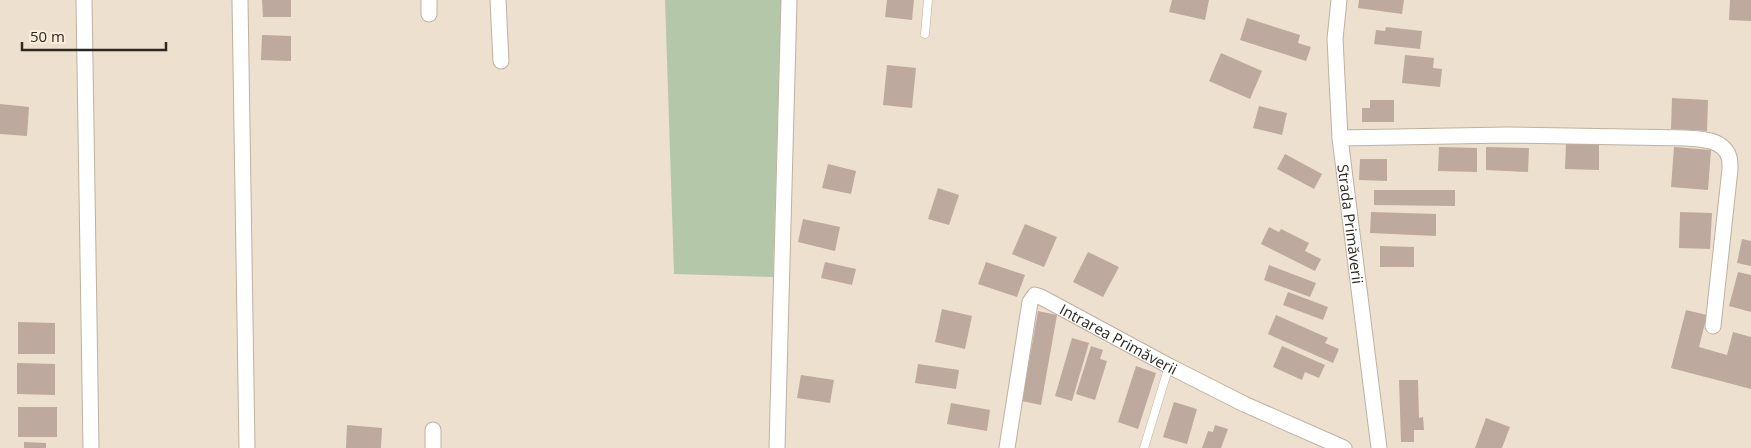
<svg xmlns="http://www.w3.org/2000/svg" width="1751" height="448" viewBox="0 0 1751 448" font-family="'Open Sans',sans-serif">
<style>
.green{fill:#b4c8a9}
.building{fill:#bda99d}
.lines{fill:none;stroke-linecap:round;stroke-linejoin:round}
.service-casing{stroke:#beb1a0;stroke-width:9}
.minor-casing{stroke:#beb1a0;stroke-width:17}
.service{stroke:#fff;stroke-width:8}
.minor{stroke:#fff;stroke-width:15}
.labels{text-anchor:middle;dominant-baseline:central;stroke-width:4.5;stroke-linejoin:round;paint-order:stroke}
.street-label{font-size:15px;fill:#2d2821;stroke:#fbeddb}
</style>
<rect width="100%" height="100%" fill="#eee0ce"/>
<polygon class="green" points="665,0 781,0 773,277 674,274"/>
<g class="building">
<polygon points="262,0 291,0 291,17 263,17"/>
<polygon points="887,0 914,0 912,20 885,17"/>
<polygon points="1172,0 1209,0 1205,20 1169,12"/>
<polygon points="1359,0 1404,0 1402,14 1358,8"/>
<polygon points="1730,0 1751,0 1751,21 1729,20"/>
<polygon points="1247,18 1300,35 1298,43 1311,47 1306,61 1240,40"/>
<polygon points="1386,27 1422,31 1420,49 1374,44 1376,30 1385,31"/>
<polygon points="262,35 291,36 291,61 261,60"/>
<polygon points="1221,53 1262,71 1250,99 1209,81"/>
<polygon points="1405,55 1434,58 1433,68 1442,69 1440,87 1402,83"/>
<polygon points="887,65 916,68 912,108 883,105"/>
<polygon points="1672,98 1708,100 1707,131 1671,129"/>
<polygon points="1370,100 1394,100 1394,122 1362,122 1362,108 1370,108"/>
<polygon points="0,104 29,107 27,136 0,134"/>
<polygon points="1259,106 1287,113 1282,135 1253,128"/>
<polygon points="1566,143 1599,144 1599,170 1565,169"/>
<polygon points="1439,147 1477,148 1477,172 1438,171"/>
<polygon points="1486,147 1529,148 1528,172 1486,170"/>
<polygon points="1674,147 1711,150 1708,190 1671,187"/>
<polygon points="1285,154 1322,174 1314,189 1277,169"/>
<polygon points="1360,159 1387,159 1387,181 1359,180"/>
<polygon points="828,164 856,171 851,194 822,188"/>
<polygon points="938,188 959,195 949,225 928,219"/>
<polygon points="1374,190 1455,190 1455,206 1374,205"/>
<polygon points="1371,212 1436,214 1436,236 1370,233"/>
<polygon points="1680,212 1712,213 1710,249 1679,248"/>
<polygon points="803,219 840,227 835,251 798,242"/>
<polygon points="1025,224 1057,237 1044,267 1012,254"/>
<polygon points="1269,227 1279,232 1281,229 1309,243 1305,251 1321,259 1315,271 1261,244"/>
<polygon points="1742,239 1751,241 1751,266 1737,263"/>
<polygon points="1380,246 1414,247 1414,267 1380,267"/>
<polygon points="1088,252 1119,267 1103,297 1073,282"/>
<polygon points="825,262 856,269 852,285 821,278"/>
<polygon points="986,262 1025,275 1017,297 978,284"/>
<polygon points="1269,265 1316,283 1310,297 1264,280"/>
<polygon points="1738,272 1751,275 1751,312 1729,306"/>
<polygon points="1288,292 1328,307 1323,320 1283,305"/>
<polygon points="942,309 972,316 965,349 935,342"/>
<polygon points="1686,310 1707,315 1699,347 1727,355 1733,332 1751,337 1751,389 1671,368"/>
<polygon points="1038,311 1057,315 1041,405 1022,401"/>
<polygon points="1276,315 1328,338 1325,343 1339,349 1333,363 1268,334"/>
<polygon points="18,322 55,323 55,354 18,354"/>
<polygon points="1072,338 1089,343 1072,401 1055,396"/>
<polygon points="1091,346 1103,350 1100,359 1107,361 1095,400 1076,394"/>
<polygon points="1282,346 1325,365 1319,378 1305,372 1302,380 1273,367"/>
<polygon points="17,363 55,364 55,395 17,394"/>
<polygon points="918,364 959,370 956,389 915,383"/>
<polygon points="1136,366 1156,373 1138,429 1118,422"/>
<polygon points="801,375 834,380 830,403 797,398"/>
<polygon points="1399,380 1418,380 1419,418 1423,417 1424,430 1414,430 1414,442 1401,442"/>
<polygon points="1174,402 1197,409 1187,444 1163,437"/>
<polygon points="951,403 990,410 987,431 947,424"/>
<rect x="18" y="407" width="39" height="30"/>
<polygon points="1486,418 1510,427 1502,448 1475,448"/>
<polygon points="347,425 382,428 381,448 346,448"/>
<polygon points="1215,425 1228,429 1221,448 1202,448 1208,431 1213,432"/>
<polygon points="24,442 46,443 46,448 24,448"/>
</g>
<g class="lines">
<defs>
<g id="service">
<polyline points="925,34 928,0"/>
<polyline points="1144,448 1169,366"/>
</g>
<g id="minor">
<polyline points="84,0 91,448"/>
<polyline points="240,0 247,448"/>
<polyline points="429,0 429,14"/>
<polyline points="498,0 501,61"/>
<path id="s1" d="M 1339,0 L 1335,39 L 1340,138 L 1379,448"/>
<path d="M 1340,138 L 1507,135 L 1686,138 C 1701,139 1723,139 1729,157 C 1730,160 1730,165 1730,169 L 1713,326"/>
<polyline points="433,430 433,448"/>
<polyline points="777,448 789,0"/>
<path id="s2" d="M 1007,448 L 1030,302 L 1035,295 L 1041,297 L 1169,366 L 1244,404 L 1344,448"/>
</g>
</defs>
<use href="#service" class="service-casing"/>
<use href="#minor" class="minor-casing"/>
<use href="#service" class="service"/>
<use href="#minor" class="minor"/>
</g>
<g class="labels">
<g class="street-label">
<text stroke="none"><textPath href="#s1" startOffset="225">Strada Primăverii</textPath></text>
<text stroke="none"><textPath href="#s2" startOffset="251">Intrarea Primăverii</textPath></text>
</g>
</g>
<path d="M22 42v8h144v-8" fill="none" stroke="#2d2821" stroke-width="2.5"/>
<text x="30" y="42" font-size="15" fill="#2d2821" stroke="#fbeddb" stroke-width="4" paint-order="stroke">50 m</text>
</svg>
